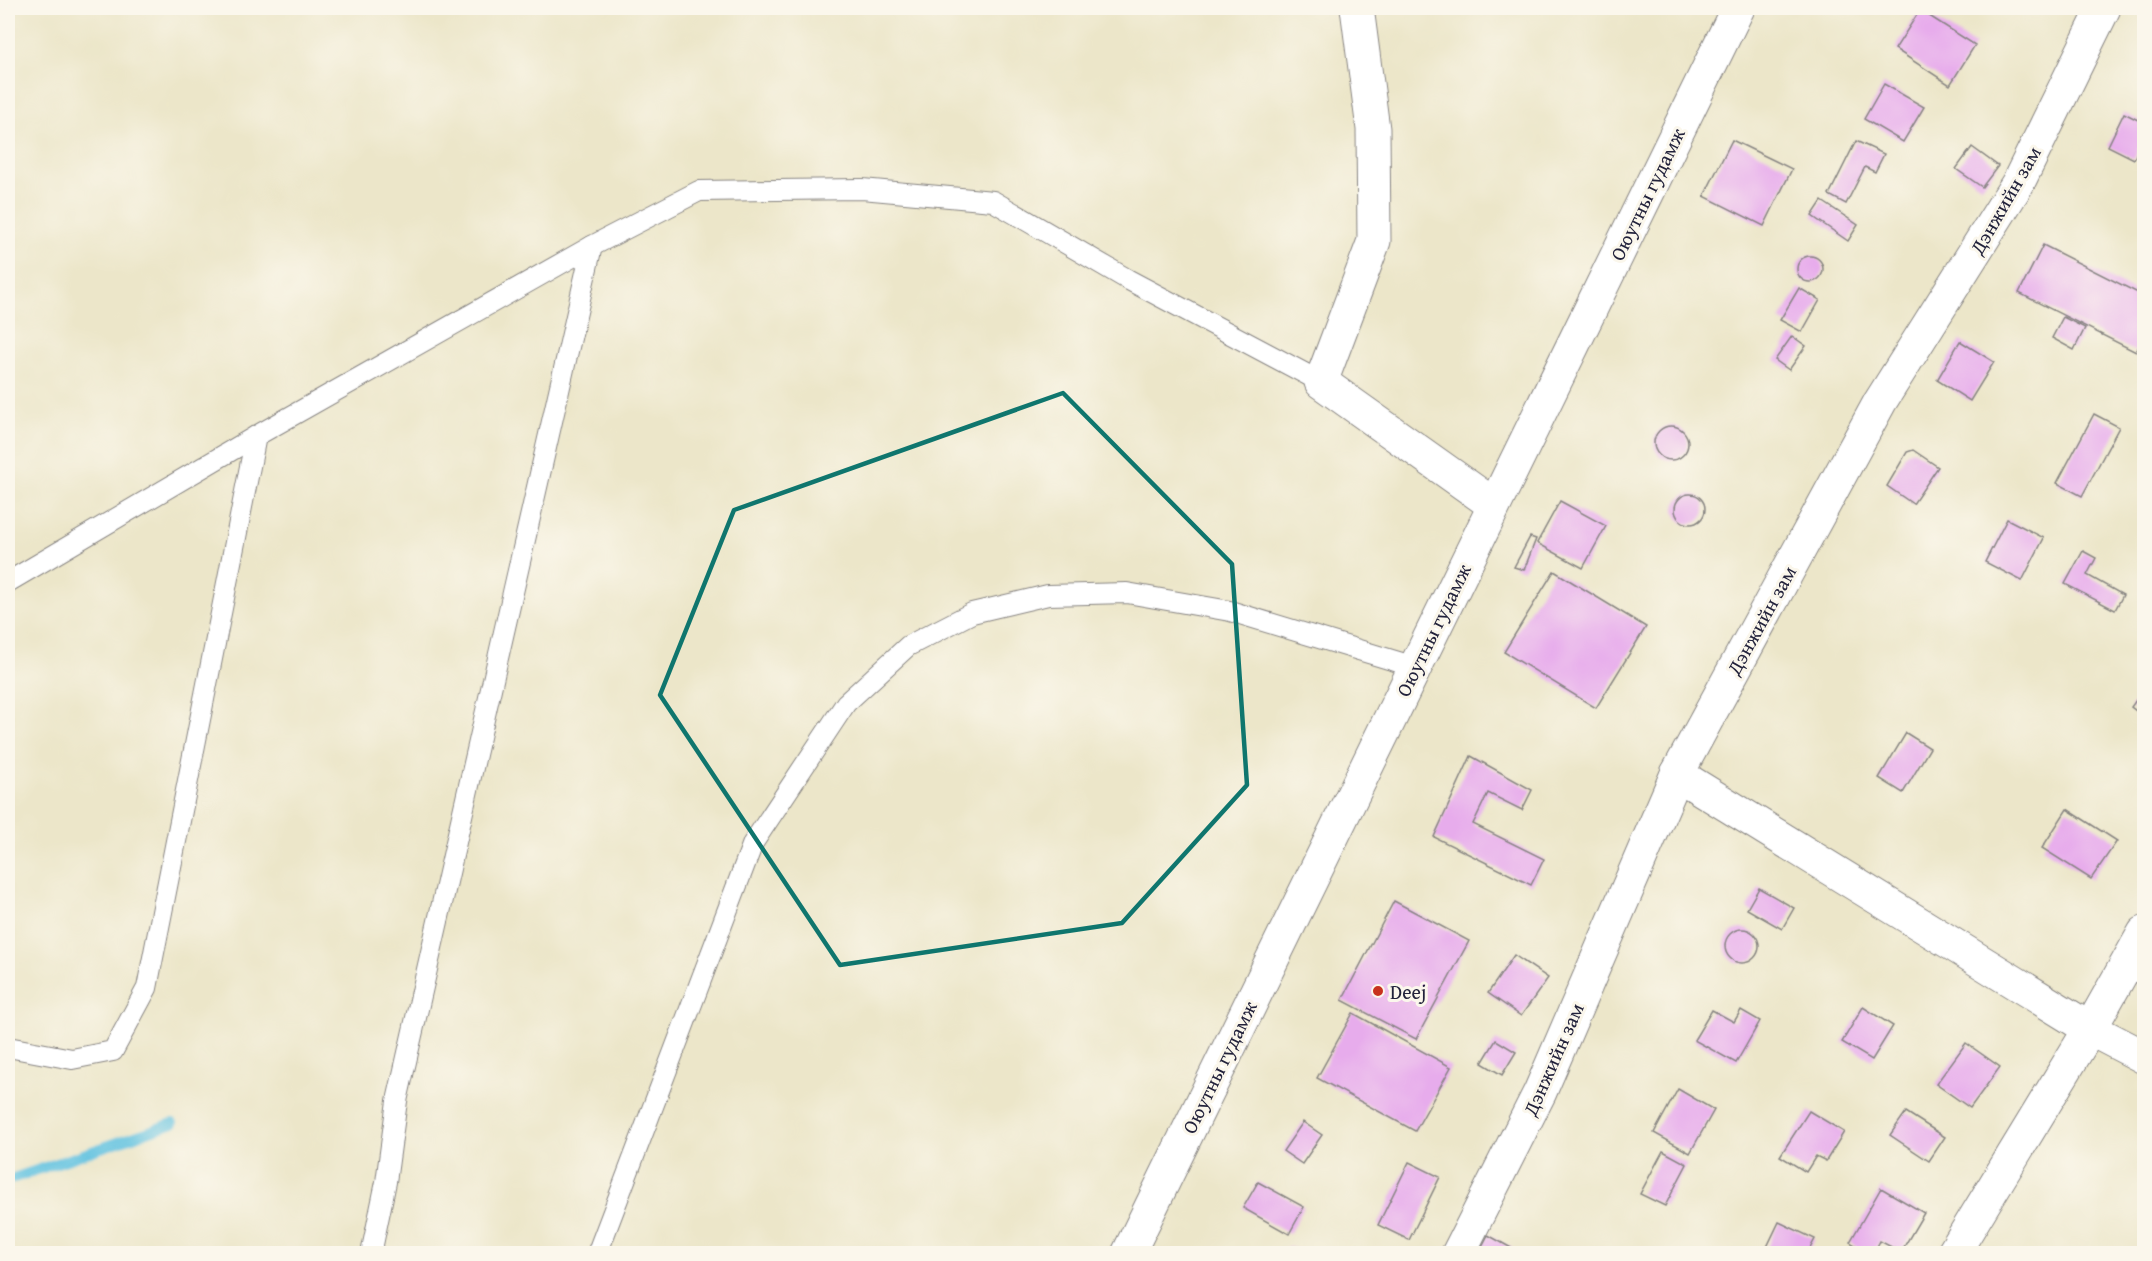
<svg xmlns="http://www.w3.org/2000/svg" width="2152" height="1261" viewBox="0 0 2152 1261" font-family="'Gentium Book Plus',serif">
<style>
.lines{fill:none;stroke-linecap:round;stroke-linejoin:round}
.stream{stroke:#62c2e0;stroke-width:10}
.building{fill:#e7acec}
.service-casing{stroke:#878482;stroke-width:22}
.minor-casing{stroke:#878482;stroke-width:35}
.tertiary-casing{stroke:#878482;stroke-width:35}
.service{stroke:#fff;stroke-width:20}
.minor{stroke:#fff;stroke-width:33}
.tertiary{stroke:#fff;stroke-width:33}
.marked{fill:none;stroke:#0f766e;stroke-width:4.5;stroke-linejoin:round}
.poi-dot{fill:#c8321e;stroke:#fbf7ec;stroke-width:2}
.labels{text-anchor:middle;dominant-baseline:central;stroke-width:6;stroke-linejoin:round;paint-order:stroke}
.street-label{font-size:20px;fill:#22223b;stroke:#fbf7ec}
.poi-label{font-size:20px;fill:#22223b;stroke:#fbf7ec;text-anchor:start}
</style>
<rect width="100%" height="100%" fill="#fbf7ec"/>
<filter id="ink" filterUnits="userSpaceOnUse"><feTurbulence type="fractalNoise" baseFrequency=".0167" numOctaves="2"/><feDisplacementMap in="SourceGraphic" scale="12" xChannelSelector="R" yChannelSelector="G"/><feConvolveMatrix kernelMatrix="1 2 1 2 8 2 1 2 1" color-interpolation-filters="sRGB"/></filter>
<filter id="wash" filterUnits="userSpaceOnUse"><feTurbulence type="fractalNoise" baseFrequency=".008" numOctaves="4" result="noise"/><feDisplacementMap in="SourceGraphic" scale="24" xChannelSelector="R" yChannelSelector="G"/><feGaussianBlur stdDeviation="1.35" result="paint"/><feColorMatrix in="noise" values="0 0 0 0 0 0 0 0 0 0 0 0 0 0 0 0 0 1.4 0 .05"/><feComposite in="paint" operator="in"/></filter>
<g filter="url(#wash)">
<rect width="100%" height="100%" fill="#ece6c9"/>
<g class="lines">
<polyline class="stream" points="8,1180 173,1123"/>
</g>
<g id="blocks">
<g class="building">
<polygon points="1920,10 1975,45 1950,85 1895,49"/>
<polygon points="1884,84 1924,107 1903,142 1864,119"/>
<polygon points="2124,113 2144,123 2144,137 2134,159 2108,146"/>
<polygon points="1732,140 1792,169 1764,226 1704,196"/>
<polygon points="1856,141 1884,154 1875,172 1865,167 1846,204 1829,195"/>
<polygon points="1972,147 1998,166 1982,187 1956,169"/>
<polygon points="1822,201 1858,225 1848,241 1812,216"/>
<polygon points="2043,245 2144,296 2144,336 2136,352 2019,293"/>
<circle cx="1810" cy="269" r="13"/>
<polygon points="1799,288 1820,300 1802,332 1780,320"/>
<polygon points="2063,317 2085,328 2074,350 2052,338"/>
<polygon points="1792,336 1806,346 1789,370 1775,360"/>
<polygon points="1960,341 1994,362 1970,401 1937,380"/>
<polygon points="2094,414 2119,427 2082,496 2057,483"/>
<circle cx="1671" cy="443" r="17"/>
<polygon points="1913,450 1938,467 1913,504 1887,486 1907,452"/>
<circle cx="1690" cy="509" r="15"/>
<polygon points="1560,501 1606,526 1583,568 1537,543"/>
<polygon points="2007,519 2044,538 2022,581 1985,562"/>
<polygon points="1530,537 1536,539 1524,570 1514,567"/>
<polygon points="2083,551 2096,558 2087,575 2123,595 2115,610 2065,584"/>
<polygon points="1554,571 1646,627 1596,708 1504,652"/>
<polygon points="2144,689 2144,717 2131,707"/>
<polygon points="1906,733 1930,748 1903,793 1879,778"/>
<polygon points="1471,756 1532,790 1522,810 1488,793 1473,824 1544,859 1531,885 1434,837"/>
<polygon points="2067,809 2117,841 2091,879 2042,848"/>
<polygon points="1759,888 1794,908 1782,929 1747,909"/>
<polygon points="1394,901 1469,941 1416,1039 1342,1000"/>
<circle cx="1742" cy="946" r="17"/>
<polygon points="1514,955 1548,978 1521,1016 1488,993"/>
<polygon points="1863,1007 1893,1026 1872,1060 1842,1042"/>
<polygon points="1712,1010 1734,1022 1741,1010 1760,1021 1736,1063 1694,1040"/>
<polygon points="1353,1013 1451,1067 1415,1131 1317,1078"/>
<polygon points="1496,1040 1516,1052 1502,1075 1482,1063"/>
<polygon points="1966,1043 2000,1067 1970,1108 1936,1084"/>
<polygon points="1678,1089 1714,1110 1690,1153 1654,1133"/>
<polygon points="1809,1111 1844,1132 1826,1161 1816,1156 1806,1172 1780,1156"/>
<polygon points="1906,1112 1945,1137 1929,1161 1890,1135"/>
<polygon points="1303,1122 1322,1135 1302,1164 1283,1151"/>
<polygon points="1663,1151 1687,1164 1665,1206 1640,1194"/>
<polygon points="1409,1162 1440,1177 1409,1240 1378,1225"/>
<polygon points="1258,1182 1304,1207 1289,1234 1243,1208"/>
<polygon points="1881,1188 1924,1213 1901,1252 1880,1241 1873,1254 1869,1254 1850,1242"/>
<polygon points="1779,1222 1815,1239 1807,1254 1781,1254 1767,1247"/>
<polygon points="1488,1235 1522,1254 1478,1254"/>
<polygon points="1288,1247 1299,1250 1302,1254 1276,1254"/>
</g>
</g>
</g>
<g filter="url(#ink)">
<use href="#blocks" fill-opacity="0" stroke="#878482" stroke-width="1.5"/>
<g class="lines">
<defs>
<g id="service">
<polyline points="8,582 256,436 592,246 699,191 862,189 993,201 1127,279 1321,382"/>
<polyline points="8,1047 72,1059 113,1051 147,988 256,436"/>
<polyline points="371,1254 386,1182 397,1101 592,246"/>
<polyline points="597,1254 753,843 846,703 908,646 972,613 1048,595 1127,593 1230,611 1415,667"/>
</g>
<g id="minor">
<polyline points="1357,8 1373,129 1374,241 1321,382 1494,505"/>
<polyline points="1677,774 2090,1029 2144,1057"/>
<polyline points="1458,1254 1540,1092 1677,774 1880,402 2018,183 2104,8"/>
<polyline points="1953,1254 2090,1029 2144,933"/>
</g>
<polyline id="tertiary" points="1128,1254 1738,8"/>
</defs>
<use href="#service" class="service-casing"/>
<use href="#minor" class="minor-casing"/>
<use href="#tertiary" class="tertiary-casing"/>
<use href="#service" class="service"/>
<use href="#minor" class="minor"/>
<use href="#tertiary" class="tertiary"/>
</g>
</g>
<path class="marked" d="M 1063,393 L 1232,564 L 1247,785 L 1122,923 L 840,965 L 660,695 L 734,510 Z"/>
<circle class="poi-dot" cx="1378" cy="991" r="6"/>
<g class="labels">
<g class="street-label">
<text transform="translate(1647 194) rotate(-64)">Оюутны гудамж</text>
<text transform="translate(2005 200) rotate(-60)">Дэнжийн зам</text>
<text transform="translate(1761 620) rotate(-61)">Дэнжийн зам</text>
<text transform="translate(1433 630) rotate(-64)">Оюутны гудамж</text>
<text transform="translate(1553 1059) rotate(-66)">Дэнжийн зам</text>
<text transform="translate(1219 1067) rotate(-64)">Оюутны гудамж</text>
</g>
<g class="poi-label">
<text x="1390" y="991">Deej</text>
</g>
</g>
<rect width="2152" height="1261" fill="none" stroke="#fbf7ec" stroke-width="30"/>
</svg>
